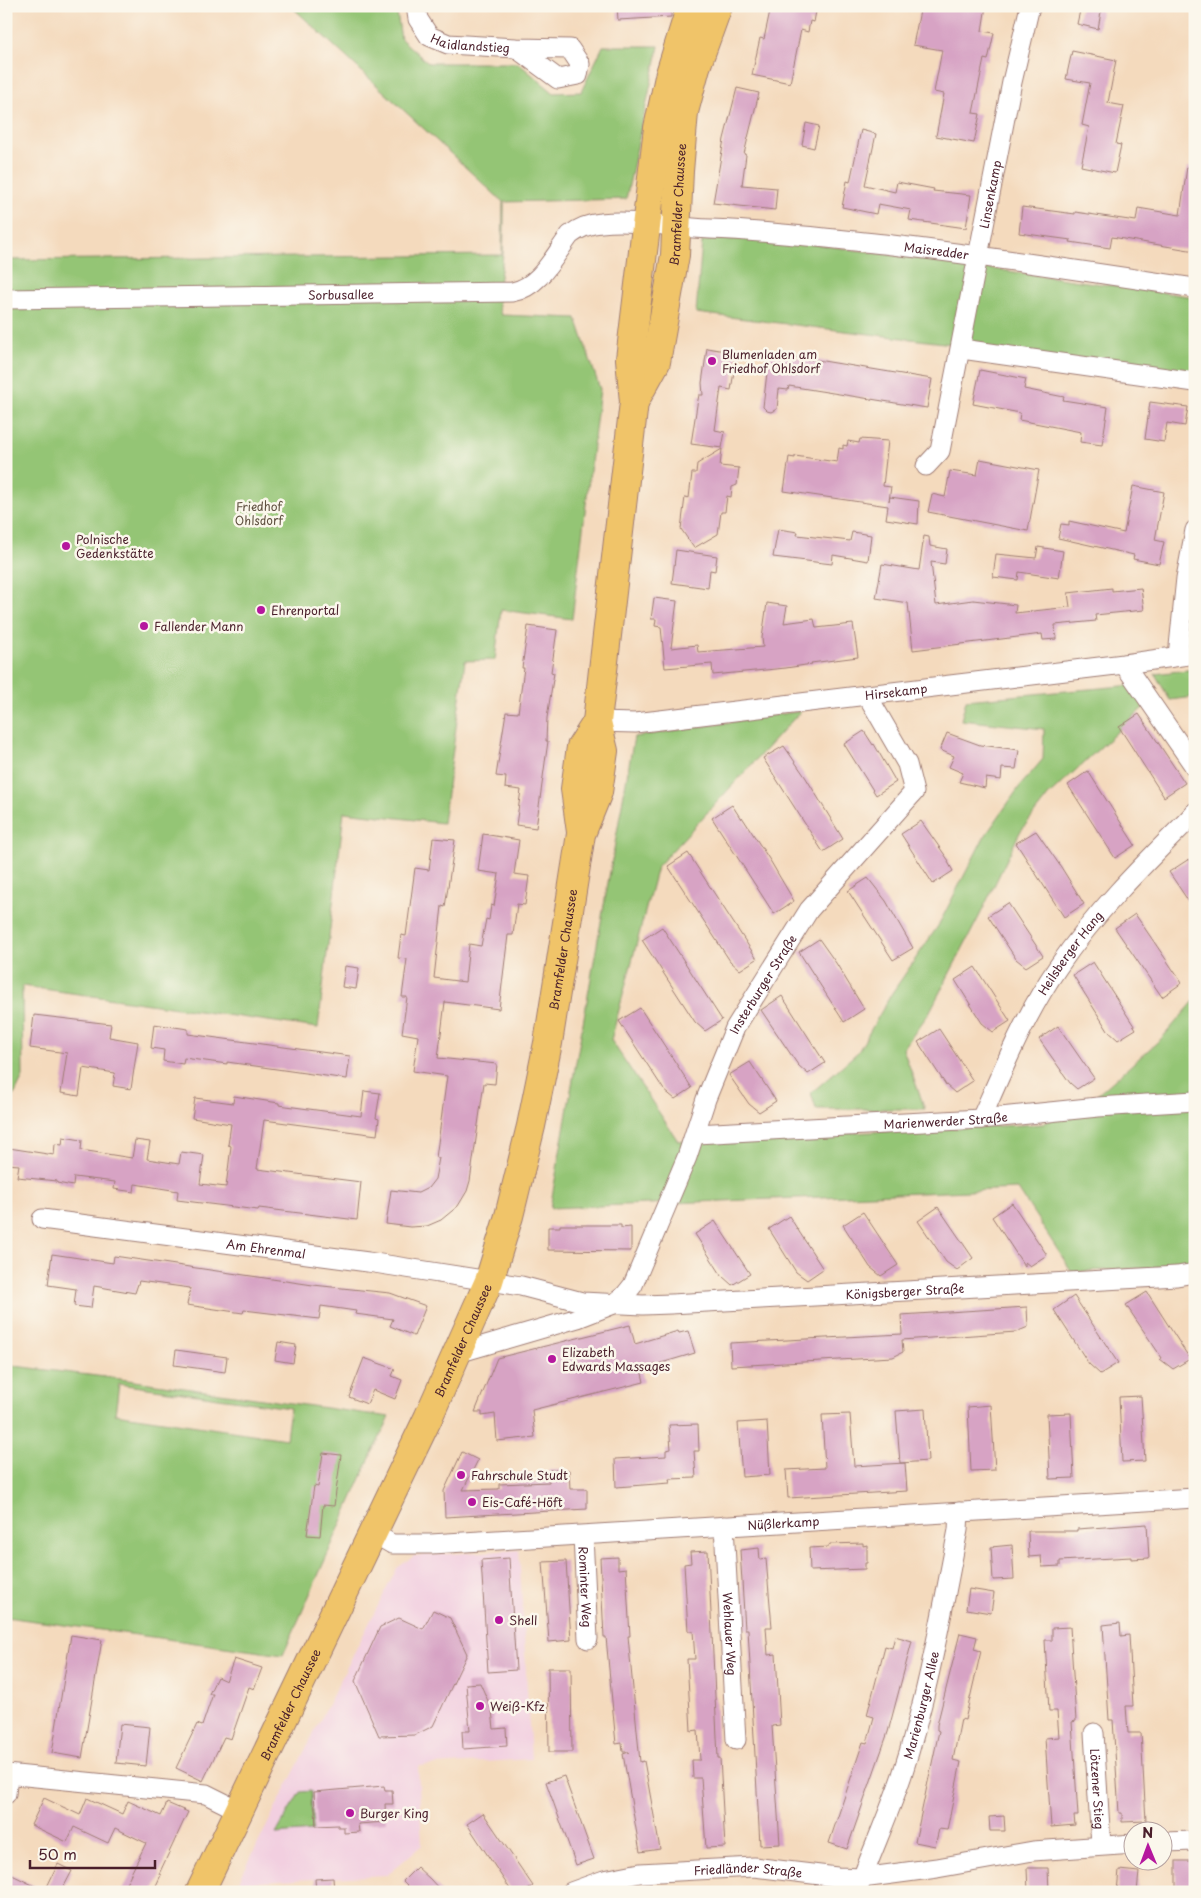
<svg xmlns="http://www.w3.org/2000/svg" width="1201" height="1898" viewBox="0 0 1201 1898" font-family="'Playpen Sans',sans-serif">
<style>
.built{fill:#f2cfe0}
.green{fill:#94c575;stroke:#6f7250;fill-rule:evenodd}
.building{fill:#d7a3c4}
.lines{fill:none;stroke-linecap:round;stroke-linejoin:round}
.street-casing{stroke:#9f7c74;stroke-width:21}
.primary-casing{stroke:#9f7c74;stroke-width:30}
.street{stroke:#fff;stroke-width:19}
.primary{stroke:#f0c469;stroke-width:28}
.poi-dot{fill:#b5179e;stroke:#fbf7ec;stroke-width:2}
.labels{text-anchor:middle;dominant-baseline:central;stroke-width:5;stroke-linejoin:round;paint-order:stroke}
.street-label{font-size:12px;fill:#4a1f2b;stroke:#fbf7ec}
.poi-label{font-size:12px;fill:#4a1f2b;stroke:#fbf7ec;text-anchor:start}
.park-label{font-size:12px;fill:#605141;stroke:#fbf7ec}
</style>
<rect width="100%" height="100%" fill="#fbf7ec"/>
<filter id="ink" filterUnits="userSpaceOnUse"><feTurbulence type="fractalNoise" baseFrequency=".02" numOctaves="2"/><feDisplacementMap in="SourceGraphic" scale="10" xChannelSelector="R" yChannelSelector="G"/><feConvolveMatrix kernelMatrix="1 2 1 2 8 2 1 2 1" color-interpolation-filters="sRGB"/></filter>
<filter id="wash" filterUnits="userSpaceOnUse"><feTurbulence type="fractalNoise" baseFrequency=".0096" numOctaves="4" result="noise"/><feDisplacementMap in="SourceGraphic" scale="20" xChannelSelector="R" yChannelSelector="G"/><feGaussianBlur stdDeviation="1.12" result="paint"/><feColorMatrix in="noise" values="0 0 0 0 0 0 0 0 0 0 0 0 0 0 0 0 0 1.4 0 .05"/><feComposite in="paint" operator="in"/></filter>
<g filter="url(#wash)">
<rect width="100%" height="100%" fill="#f4dabd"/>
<polygon class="built" points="519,1550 531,1759 418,1766 422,1845 387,1875 238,1883 397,1568 414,1556"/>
<g class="green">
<path d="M 291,6 L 370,6 L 372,8 L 396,6 L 401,39 L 428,63 L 518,63 L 554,93 L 581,92 L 603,46 L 659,46 L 626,199 L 504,202 C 504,219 504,236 503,253 C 502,273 494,295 501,315 L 576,318 L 600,389 L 572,619 L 501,610 L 495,660 L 465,661 L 443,823 L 344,812 L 318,1028 L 22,986 L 23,1077 L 6,1112 L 6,260 L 502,255 L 503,202 Z"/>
<polygon points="762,237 1195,297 1195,378 952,344 696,313 702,241"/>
<polygon points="1195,669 1195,697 1170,700 1155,674"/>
<polygon points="1134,685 1147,704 1048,796 1020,832 980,915 929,1013 903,1049 925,1109 816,1109 811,1093 858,1052 892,993 938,926 983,839 1020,786 1043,759 1044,729 961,720 966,700"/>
<polygon points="801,711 657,867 611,1040 678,1141 1043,1124 1096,1096 1162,1038 1195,1000 1195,1265 1072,1272 1018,1189 550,1208 634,737"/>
<path d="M 6,1365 L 113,1378 L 390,1417 L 373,1451 L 283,1655 L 6,1617 ZM 119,1384 L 290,1408 L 286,1439 L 115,1414 Z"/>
<polygon points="311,1791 313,1831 276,1834 300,1792"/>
</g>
<g id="blocks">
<g class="building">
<polygon points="617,6 671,6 671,17 618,20"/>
<polygon points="771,6 817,6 814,22 810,21 808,32 801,30 790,83 752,75 760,38 764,39"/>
<polygon points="921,6 986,6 982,31 994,33 988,60 984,59 973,113 980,114 974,143 936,136 944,94 934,92 942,50 913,45"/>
<polygon points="1081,6 1102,6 1098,29 1077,24"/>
<polygon points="1072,51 1116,60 1108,103 1124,106 1116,144 1121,145 1115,173 1081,166 1089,127 1082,125 1090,83 1066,79"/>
<polygon points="737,88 759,93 744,154 746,155 742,185 777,188 775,210 713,203 724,139"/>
<polygon points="806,123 819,126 814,148 802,145"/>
<polygon points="861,130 876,134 865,185 895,192 897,182 934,189 933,191 971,195 966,228 909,220 911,210 878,204 876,214 842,207 847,181 850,182"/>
<polygon points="1187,167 1195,168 1195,251 1112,237 1110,248 1070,242 1071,240 1019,233 1022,207 1075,214 1075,212 1136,221 1138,208 1180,215"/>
<polygon points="707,348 737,353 731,390 721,388 715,430 725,432 722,448 691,444 697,405 699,395 703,395 702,383"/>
<polygon points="769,355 811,359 932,379 927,408 789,386 788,390 779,389 777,409 771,412 767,411 763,407"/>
<polygon points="980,370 1026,379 1024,389 1064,397 1063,400 1108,407 1102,445 1080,442 1081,432 1019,420 1020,413 973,404"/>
<polygon points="1150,402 1188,407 1185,426 1167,423 1164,442 1145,439"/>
<polygon points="860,439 888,441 883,486 891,487 889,501 890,497 919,501 918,524 886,519 888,506 784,491 789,457 795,458 795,456 837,462 839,448 843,449 843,445 847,446 848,441 859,443"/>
<polygon points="722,449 720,466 739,468 737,485 732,487 731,497 727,496 725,512 721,512 718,534 694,548 681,529 685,497 689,498 692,473 696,473 697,464"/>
<polygon points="980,459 1039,470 1028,531 928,512 932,494 945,497 950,471 977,475"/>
<polygon points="1133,486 1164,492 1155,540 1164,542 1159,564 1133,559 1134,555 1058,538 1061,524 1069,525 1069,521 1124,533"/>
<polygon points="778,529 798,532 797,535 850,541 852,532 871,535 868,561 833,555 832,564 773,557"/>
<polygon points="924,536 929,537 930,546 947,549 945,564 931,562 936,605 973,600 1016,605 1015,613 1070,607 1068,593 1112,588 1112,591 1141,588 1144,610 1095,615 1096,621 1055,625 1056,639 1043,640 1042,634 913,650 908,603 876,598 882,564 919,570"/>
<polygon points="1038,547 1063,551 1059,578 1019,572 1018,580 993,577 996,554 1036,558"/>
<polygon points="676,550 717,556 715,571 710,570 708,588 672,583"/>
<polygon points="654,598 677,601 671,648 697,645 698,652 763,647 762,638 767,603 787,606 784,623 814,619 816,628 853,624 858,657 811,663 812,664 786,668 713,675 712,664 665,668 661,627 655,626 656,619 651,619"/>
<polygon points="528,626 557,630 551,672 554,673 547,718 546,741 548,741 536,828 516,825 521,790 505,788 506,777 496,776 506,712 518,713 524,668 522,668"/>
<polygon points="1139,714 1185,783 1164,797 1119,727"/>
<polygon points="864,731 873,745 874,744 896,782 876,795 844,744"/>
<polygon points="947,733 980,745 1019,750 1016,769 1002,768 1001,780 986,778 985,788 959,782 963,773 949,767 954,756 940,750"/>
<polygon points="784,746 806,778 843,839 823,852 763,758"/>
<polygon points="1088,771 1135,845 1115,858 1068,785"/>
<polygon points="732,805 741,819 742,817 771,862 794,901 774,914 712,818"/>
<polygon points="921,821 949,861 948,862 953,871 933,884 901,834"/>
<polygon points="1036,831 1061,867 1084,904 1064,917 1016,843"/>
<polygon points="483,834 519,840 514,874 529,876 525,905 517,904 513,935 508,935 499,1009 445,1002 438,1058 497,1064 495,1084 484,1083 470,1181 467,1191 458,1206 441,1220 427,1226 410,1227 386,1224 391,1190 418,1193 428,1188 435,1179 439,1158 436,1158 447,1076 413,1071 418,1036 402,1033 407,997 402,997 407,959 398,958 401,935 406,936 415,868 429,870 433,838 455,840 445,907 442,906 434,978 465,982 469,944 481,946 486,919 489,920 491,905 494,906 499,874 478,871"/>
<polygon points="688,853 757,959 740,970 730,961 668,866"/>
<polygon points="1189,859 1195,867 1195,911 1169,872"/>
<polygon points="868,878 886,901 913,948 893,960 848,891"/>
<polygon points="1008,903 1043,956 1026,967 1016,959 988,916"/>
<polygon points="1135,914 1182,983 1162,997 1115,928"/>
<polygon points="662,927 722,1020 705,1031 695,1022 642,940"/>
<polygon points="819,939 836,963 864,1009 844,1022 799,952"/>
<polygon points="1093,962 1136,1029 1118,1040 1108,1031 1073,975"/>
<polygon points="345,966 359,968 356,989 342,987"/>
<polygon points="975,967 1010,1021 993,1032 982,1023 955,980"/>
<polygon points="782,996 825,1063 808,1074 798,1065 761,1010"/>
<polygon points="640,1008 692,1088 675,1099 664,1090 619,1021"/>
<polygon points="34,1015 111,1024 109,1037 138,1042 131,1089 113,1086 115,1073 83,1068 79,1096 61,1093 67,1053 30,1048"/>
<polygon points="154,1024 188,1029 188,1034 350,1056 347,1079 227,1062 227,1064 184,1058 183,1064 163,1061 164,1050 151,1048"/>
<polygon points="1058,1026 1094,1078 1077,1089 1070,1083 1039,1039"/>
<polygon points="939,1029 973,1081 955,1093 946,1085 918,1042"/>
<polygon points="750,1062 776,1101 759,1112 749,1104 729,1075"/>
<polygon points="364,1091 380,1093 376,1118 379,1119 377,1135 264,1120 257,1169 361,1182 357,1220 259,1208 258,1210 177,1200 178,1191 135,1184 134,1192 114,1189 115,1182 74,1177 73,1186 57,1183 57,1181 17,1177 19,1165 7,1164 9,1148 54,1155 55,1144 62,1145 63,1137 82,1140 81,1150 132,1158 135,1140 150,1142 147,1159 179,1164 181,1152 204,1155 200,1184 226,1187 231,1146 228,1145 231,1124 192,1118 195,1098 233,1103 234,1096 279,1103 279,1105 361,1116"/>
<polygon points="1012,1203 1047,1255 1030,1266 1025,1262 1025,1267 992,1217"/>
<polygon points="938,1207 973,1258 957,1270 946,1262 918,1221"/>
<polygon points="863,1212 898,1265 881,1276 870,1267 843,1225"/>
<polygon points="789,1216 823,1269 807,1280 796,1272 769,1229"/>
<polygon points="715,1221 750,1274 732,1285 722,1276 695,1234"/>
<polygon points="560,1225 621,1225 621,1228 631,1227 631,1251 548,1250 548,1227 560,1227"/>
<polygon points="52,1254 113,1263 114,1256 313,1285 390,1293 426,1306 414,1336 390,1326 393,1319 355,1314 356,1311 321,1306 319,1319 244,1310 243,1313 187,1305 190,1288 139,1281 135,1293 94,1286 91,1308 74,1306 76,1289 48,1285"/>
<polygon points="1147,1292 1190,1359 1173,1369 1160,1359 1162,1358 1126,1305"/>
<polygon points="1074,1296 1118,1363 1100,1374 1089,1364 1054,1310"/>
<polygon points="1027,1307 1028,1327 1016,1332 902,1340 903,1352 893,1357 731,1366 730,1343 902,1334 901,1315"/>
<polygon points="630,1325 635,1344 678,1331 679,1333 688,1331 695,1353 641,1369 644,1382 532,1410 535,1437 497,1441 495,1414 482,1416 482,1412 475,1412 497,1358"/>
<polygon points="278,1342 296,1345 293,1363 275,1360"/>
<polygon points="176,1350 227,1357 225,1372 174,1365"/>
<polygon points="364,1358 395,1369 392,1376 402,1380 395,1399 373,1390 367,1404 349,1397"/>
<polygon points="1141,1396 1145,1461 1122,1462 1119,1397"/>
<polygon points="991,1405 995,1470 971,1471 968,1407"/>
<polygon points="925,1409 928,1461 900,1463 896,1411"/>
<polygon points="1071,1413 1074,1478 1050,1479 1047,1414"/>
<polygon points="850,1414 854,1466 905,1463 907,1491 788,1498 786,1470 825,1468 822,1415"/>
<polygon points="767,1421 770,1475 742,1477 738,1423"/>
<polygon points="698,1424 699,1451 694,1451 696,1478 669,1479 670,1483 616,1487 615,1459 666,1456 666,1450 671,1449 669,1425"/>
<polygon points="462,1452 478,1460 463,1490 499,1489 499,1484 549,1482 549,1470 569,1470 570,1489 587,1489 587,1509 445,1517 444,1491"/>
<polygon points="323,1453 341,1455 334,1506 323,1505 320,1536 307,1535 314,1486 318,1487"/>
<polygon points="1147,1524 1149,1558 1131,1559 1131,1557 1060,1561 1060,1566 1042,1567 1041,1556 1029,1557 1028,1531 1077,1531 1077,1529"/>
<polygon points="863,1543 863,1546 867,1545 867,1563 865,1563 865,1569 810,1571 809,1548 828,1547 830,1544"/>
<polygon points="1012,1545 1014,1579 993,1580 991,1547"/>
<polygon points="759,1548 760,1560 766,1559 772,1627 766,1627 768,1655 776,1654 780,1725 772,1726 780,1844 760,1845 748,1629 745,1629 740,1550"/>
<polygon points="708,1551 718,1758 720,1758 725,1847 706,1848 701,1778 693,1778 692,1760 700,1760 698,1730 691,1731 687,1659 695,1659 693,1631 688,1631 684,1564 691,1563 690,1552"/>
<polygon points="618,1557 618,1569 626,1568 630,1636 628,1636 640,1762 644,1761 660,1849 640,1852 623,1754 629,1752 623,1752 622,1743 616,1744 606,1637 604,1637 600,1558"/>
<polygon points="509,1558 516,1670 488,1672 481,1560"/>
<polygon points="566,1561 571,1640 549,1642 543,1562"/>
<polygon points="969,1589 994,1593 991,1613 966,1609"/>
<polygon points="433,1610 450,1618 467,1654 433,1726 415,1735 379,1736 355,1681 380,1627 399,1618 423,1629"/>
<polygon points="1120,1623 1121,1636 1129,1635 1133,1706 1126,1706 1128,1733 1141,1733 1146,1821 1122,1822 1122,1813 1119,1813 1113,1720 1109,1720 1103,1625"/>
<polygon points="1070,1627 1076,1721 1072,1722 1078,1816 1074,1816 1075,1825 1051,1827 1045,1738 1059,1737 1057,1711 1049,1711 1045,1640 1052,1640 1052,1628"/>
<polygon points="960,1633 977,1637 974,1649 981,1651 965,1720 961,1719 953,1760 961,1762 947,1830 939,1829 935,1846 915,1842 939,1731 937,1730 937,1725"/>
<polygon points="71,1635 102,1640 82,1758 52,1753"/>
<polygon points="895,1636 912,1641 888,1732 847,1849 829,1843 863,1742 867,1743 874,1717 867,1715 885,1646 892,1648"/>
<polygon points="234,1659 262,1668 254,1689 249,1687 231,1739 224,1737 203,1781 176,1768 197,1724 202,1726 213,1694 209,1694 217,1677 226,1681"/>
<polygon points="548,1668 571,1668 572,1752 549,1752"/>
<polygon points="480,1683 492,1710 494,1729 506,1728 507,1746 463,1749 462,1731 470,1731 466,1684"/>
<polygon points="120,1724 150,1727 146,1766 116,1763"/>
<polygon points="564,1776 594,1859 576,1865 546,1782"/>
<polygon points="384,1786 385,1790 392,1790 393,1804 385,1804 386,1822 358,1824 359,1832 344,1833 344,1827 338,1827 338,1825 316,1826 314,1792"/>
<polygon points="44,1798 80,1815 87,1798 122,1814 128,1801 161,1816 167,1803 188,1812 159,1874 161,1875 153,1892 122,1892 146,1843 115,1828 108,1843 74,1827 67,1842 31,1825"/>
<polygon points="483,1813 533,1886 525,1892 512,1892 467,1824"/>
<polygon points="1004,1816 1005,1831 990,1831 989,1817"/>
<rect x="1176" y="1861" width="19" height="31"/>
<polygon points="58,1864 72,1871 61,1892 6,1892 6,1872 45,1891"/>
<polygon points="417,1867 430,1879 442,1892 414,1892 403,1881"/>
<polygon points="1027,1868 1048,1868 1049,1892 1028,1892"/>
<polygon points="1119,1870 1139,1872 1137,1892 1117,1892"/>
<polygon points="333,1878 334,1892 316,1892 315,1879"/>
</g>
</g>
</g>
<g filter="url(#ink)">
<use href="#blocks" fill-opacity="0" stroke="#9f7c74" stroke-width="1"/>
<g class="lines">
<defs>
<g id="street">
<path id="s1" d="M 416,6 L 418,19 L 429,36 L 448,44 L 516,48 L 570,49 L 580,64 L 578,75 L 558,79 L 516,48"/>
<path id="s2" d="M 6,299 L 512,292 C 540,287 554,256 570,235 C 579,228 589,224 601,223 C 636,219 675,228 710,229 C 768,231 826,238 884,244 C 988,256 1091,272 1195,288"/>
<polyline points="969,350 1195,382"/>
<path id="s3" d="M 926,466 L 940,451 L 1012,82 L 1030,6"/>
<polyline points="1178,656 1186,578 1195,530"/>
<polyline points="1124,664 1195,767"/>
<path id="s4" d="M 597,722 L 635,723 L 1124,664 L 1195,654"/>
<path id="s5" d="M 981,1119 C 1004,1067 1026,1013 1058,967 C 1095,913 1140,868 1186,822 L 1195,812"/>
<path id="s6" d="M 696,1134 L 981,1119 L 1098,1107 L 1195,1101"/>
<path id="s7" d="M 42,1219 L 368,1262 L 521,1286 L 582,1302 L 643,1305 L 671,1304 L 1177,1276 L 1195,1273"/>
<path id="s8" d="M 458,1353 L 578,1318 L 614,1304 L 625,1295 L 633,1285 L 687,1157 L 706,1099 L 735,1028 L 809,910 L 914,792 L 907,764 L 867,695"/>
<path id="s9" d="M 724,1526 L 736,1740"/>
<path id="s10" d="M 373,1533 L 392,1544 L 431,1544 L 1195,1498"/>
<path id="s11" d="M 583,1536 L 588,1639"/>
<path id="s12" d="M 1094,1733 L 1101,1845"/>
<polyline points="6,1774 206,1794 240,1811"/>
<polyline points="6,1794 8,1774"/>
<polyline points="1164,1842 1195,1841"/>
<path id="s13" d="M 571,1892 L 604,1880 L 640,1873 L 754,1867 L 837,1877 L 862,1878 L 937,1868 L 1033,1851 L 1134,1844"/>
<path id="s14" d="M 857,1892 C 871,1853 889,1814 902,1775 C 928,1695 942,1612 958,1530 L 959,1512"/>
</g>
<g id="primary">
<path id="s15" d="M 634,402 L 656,362 L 675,255 L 679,171 L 684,112 L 696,67 L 718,6"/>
<polyline points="581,832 575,789 581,747 597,722"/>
<path id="s16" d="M 200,1892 L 428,1418 L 489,1281 L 509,1216 L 531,1126 L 548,1043 L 581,834 L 598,792 L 604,751 L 597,722 L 634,402 L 630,359 L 658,128 L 669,77 L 691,6"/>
</g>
</defs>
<use href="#street" class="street-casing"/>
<use href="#primary" class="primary-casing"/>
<use href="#street" class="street"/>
<use href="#primary" class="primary"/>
</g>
</g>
<g class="poi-dot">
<circle cx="712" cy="361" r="5"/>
<circle cx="66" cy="546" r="5"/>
<circle cx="261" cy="610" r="5"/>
<circle cx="144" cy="626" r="5"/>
<circle cx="552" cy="1359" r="5"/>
<circle cx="461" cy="1475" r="5"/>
<circle cx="472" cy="1502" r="5"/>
<circle cx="499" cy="1620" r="5"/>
<circle cx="480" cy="1706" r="5"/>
<circle cx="350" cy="1813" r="5"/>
</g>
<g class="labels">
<g class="street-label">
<text stroke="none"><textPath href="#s1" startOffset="76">Haidlandstieg</textPath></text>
<text stroke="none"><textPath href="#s3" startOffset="282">Linsenkamp</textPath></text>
<text stroke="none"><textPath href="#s15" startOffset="205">Bramfelder Chaussee</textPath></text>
<text stroke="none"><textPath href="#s2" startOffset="960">Maisredder</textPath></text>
<text stroke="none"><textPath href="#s2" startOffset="335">Sorbusallee</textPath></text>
<text stroke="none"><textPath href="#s4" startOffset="301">Hirsekamp</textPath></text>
<text stroke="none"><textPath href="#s16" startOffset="1016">Bramfelder Chaussee</textPath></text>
<text stroke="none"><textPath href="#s5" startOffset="189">Heilsberger Hang</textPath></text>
<text stroke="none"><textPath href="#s8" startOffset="519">Insterburger Straße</textPath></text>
<text stroke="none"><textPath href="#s6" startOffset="250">Marienwerder Straße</textPath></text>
<text stroke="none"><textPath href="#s7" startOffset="226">Am Ehrenmal</textPath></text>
<text stroke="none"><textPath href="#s7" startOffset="870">Königsberger Straße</textPath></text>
<text stroke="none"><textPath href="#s16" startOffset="611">Bramfelder Chaussee</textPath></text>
<text stroke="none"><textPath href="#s10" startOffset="414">Nüßlerkamp</textPath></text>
<text stroke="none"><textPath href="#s11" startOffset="51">Rominter Weg</textPath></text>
<text stroke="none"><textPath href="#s9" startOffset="108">Wehlauer Weg</textPath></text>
<text stroke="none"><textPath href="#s14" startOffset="198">Marienburger Allee</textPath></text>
<text stroke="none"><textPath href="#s16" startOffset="208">Bramfelder Chaussee</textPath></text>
<text stroke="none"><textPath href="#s12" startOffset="56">Lötzener Stieg</textPath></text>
<text stroke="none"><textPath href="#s13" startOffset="180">Friedländer Straße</textPath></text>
</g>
<g class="poi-label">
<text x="722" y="354">Blumenladen am<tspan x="722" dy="14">Friedhof Ohlsdorf</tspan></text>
<text x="76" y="539">Polnische<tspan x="76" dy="14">Gedenkstätte</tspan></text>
<text x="271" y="610">Ehrenportal</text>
<text x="154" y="626">Fallender Mann</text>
<text x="562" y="1352">Elizabeth<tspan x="562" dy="14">Edwards Massages</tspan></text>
<text x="471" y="1475">Fahrschule Studt</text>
<text x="482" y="1502">Eis-Café-Höft</text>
<text x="509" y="1620">Shell</text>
<text x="490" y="1706">Weiß-Kfz</text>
<text x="360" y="1813">Burger King</text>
</g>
<g class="park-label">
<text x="259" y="506">Friedhof<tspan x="259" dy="14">Ohlsdorf</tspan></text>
</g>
</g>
<rect width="1201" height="1898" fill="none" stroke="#fbf7ec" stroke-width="25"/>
<g transform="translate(1148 1846) rotate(359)"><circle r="24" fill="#fbf7ec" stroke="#b4a19f"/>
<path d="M0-4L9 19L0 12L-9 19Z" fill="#b5179e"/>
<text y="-8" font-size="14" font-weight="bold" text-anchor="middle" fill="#4a1f2b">N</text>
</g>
<path d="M30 1860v8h125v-8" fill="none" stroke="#4a1f2b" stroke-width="2.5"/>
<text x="38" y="1860" font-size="15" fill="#4a1f2b" stroke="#fbf7ec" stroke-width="4" paint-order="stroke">50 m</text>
</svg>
